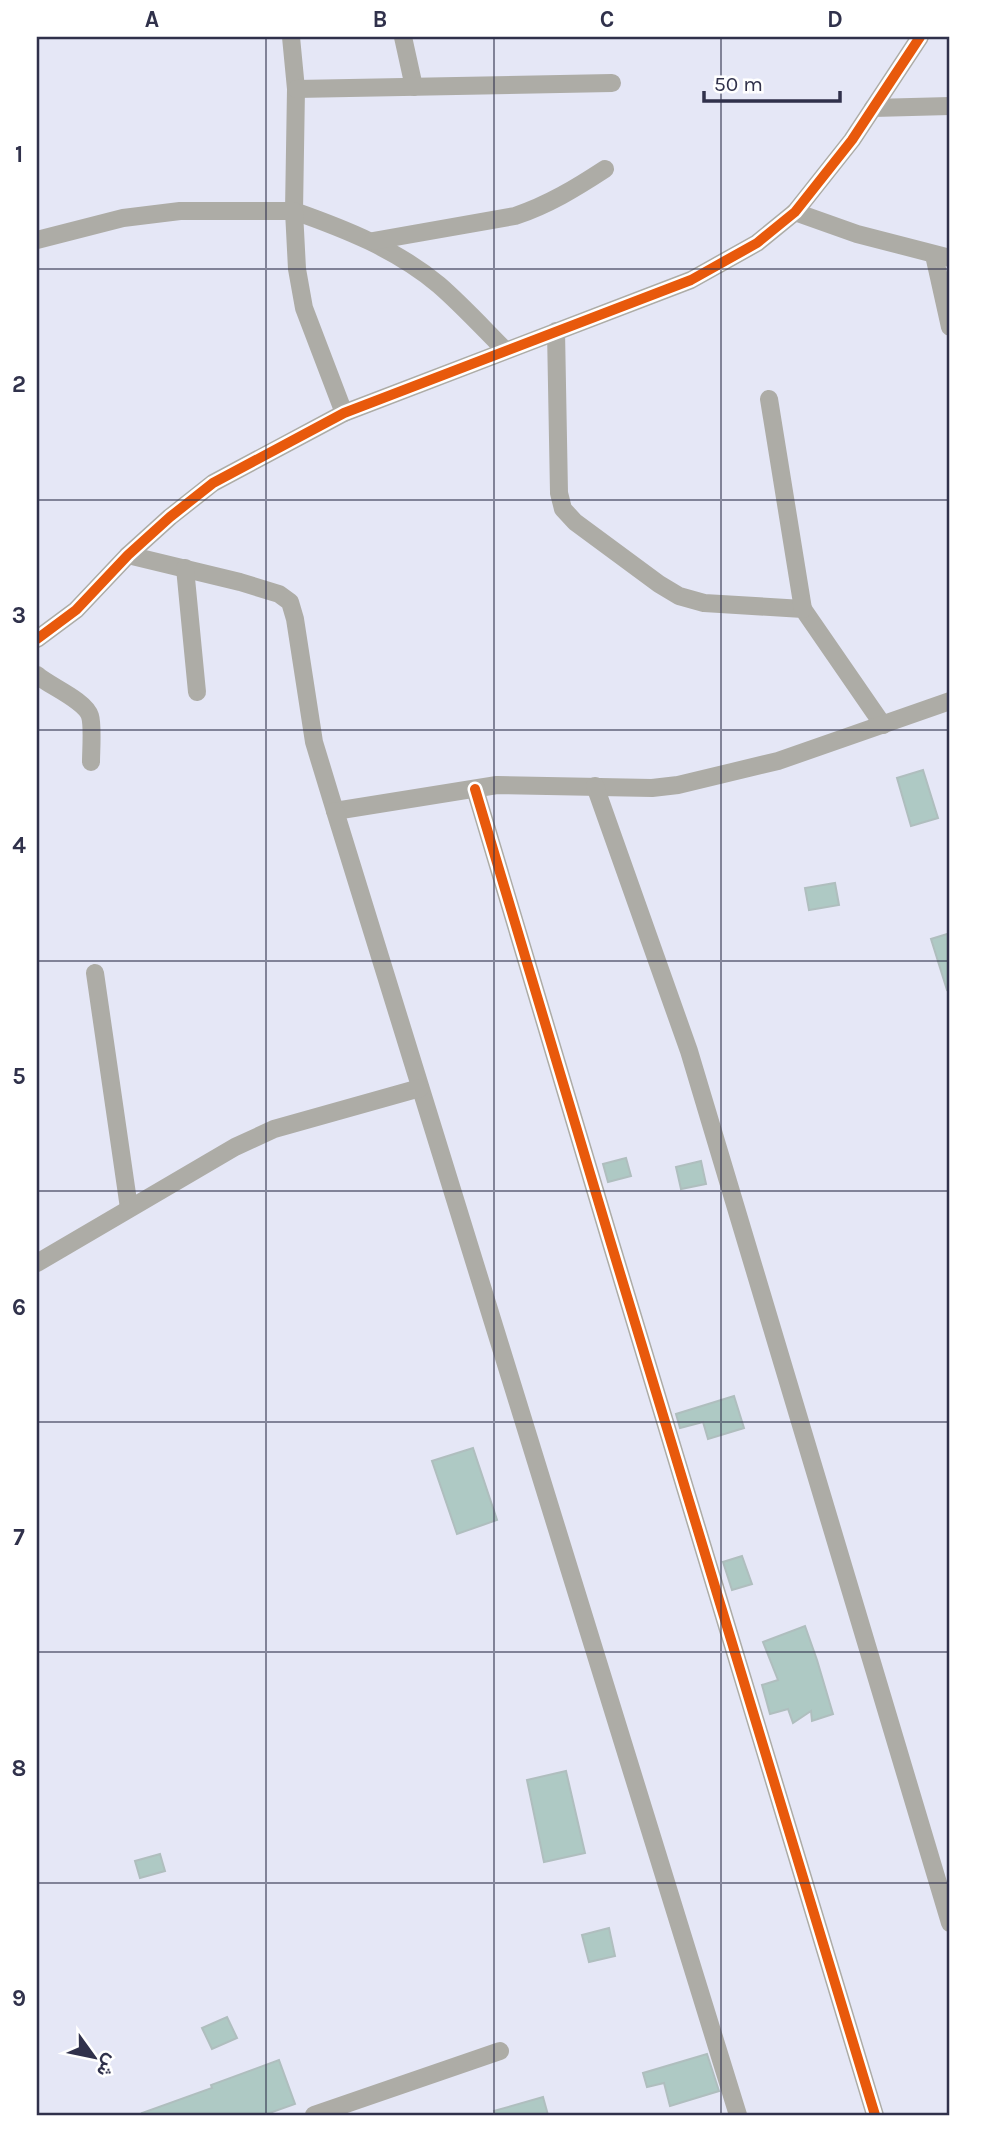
<svg xmlns="http://www.w3.org/2000/svg" width="987" height="2152" viewBox="0 0 987 2152" font-family="Karla,Vazirmatn,sans-serif">
<style>
.building{fill:#aec9c4;stroke:#afbebe;stroke-width:2}
.lines{fill:none;stroke-linecap:round;stroke-linejoin:round}
.street{stroke:#adaca6;stroke-width:18}
.cycleway-casing{stroke:#fff;stroke-width:15}
.cycleway{stroke:#e8590c;stroke-width:10}
.grid{fill:none;stroke:#30314b;stroke-width:2;stroke-opacity:0.55}
.neatline{fill:none;stroke:#30314b;stroke-width:2.5}
.grid-label{font-size:23px;text-anchor:middle;font-weight:bold;fill:#30314b}
</style>
<rect width="100%" height="100%" fill="#e5e7f6"/>
<g class="building">
<polygon points="923,770 938,818 911,826 897,778"/>
<polygon points="835,883 839,905 809,910 805,888"/>
<polygon points="950,933 950,989 947,990 931,939"/>
<polygon points="626,1158 631,1176 608,1182 603,1164"/>
<polygon points="701,1161 706,1184 681,1189 676,1167"/>
<polygon points="734,1396 744,1428 708,1439 703,1422 680,1428 676,1414"/>
<polygon points="473,1448 497,1520 457,1534 432,1461"/>
<polygon points="742,1556 752,1584 732,1590 723,1562"/>
<polygon points="805,1626 817,1660 833,1714 812,1721 811,1711 793,1723 788,1709 770,1714 762,1685 778,1680 763,1642"/>
<polygon points="566,1771 585,1853 544,1862 527,1780"/>
<polygon points="160,1854 165,1871 140,1878 135,1861"/>
<polygon points="609,1928 615,1956 589,1962 582,1935"/>
<polygon points="227,2017 237,2038 212,2049 202,2028"/>
<polygon points="707,2054 719,2091 670,2106 664,2083 647,2087 643,2073"/>
<polygon points="279,2060 295,2104 264,2115 143,2115 142,2113 212,2088 211,2085"/>
<polygon points="543,2097 548,2115 495,2115 494,2111"/>
</g>
<g class="lines">
<g class="street">
<path d="M 291,37 L 296,89 L 294,211 C 345,229 396,249 439,285 C 462,305 483,328 505,350"/>
<polyline points="403,37 414,87"/>
<polyline points="296,89 612,83"/>
<polyline points="873,108 950,106"/>
<polyline points="795,212 857,234 950,258"/>
<polyline points="37,240 123,218 180,211 294,211 297,269 304,308 344,413"/>
<path d="M 373,241 L 515,216 C 548,205 576,188 605,169"/>
<polyline points="934,255 950,327"/>
<polyline points="556,331 559,493 563,509 575,522 659,584 679,596 704,603 803,609 883,725"/>
<polyline points="769,399 803,609"/>
<polyline points="128,555 240,582 279,594 290,602 295,619 314,742 335,811 497,785 652,788 678,785 778,761 950,701"/>
<polyline points="185,568 197,692"/>
<polyline points="37,639 76,610 128,555 170,517 213,483 344,413 691,280 757,243 795,212 852,140 920,37"/>
<path d="M 37,675 C 49,686 85,700 90,716 C 93,725 91,751 91,762"/>
<polyline points="595,786 689,1051 950,1923"/>
<path d="M 475,789 C 605,1232 744,1673 875,2115"/>
<polyline points="335,811 738,2115"/>
<polyline points="95,973 129,1208"/>
<polyline points="37,1263 235,1147 274,1129 420,1088"/>
<polyline points="314,2115 500,2051"/>
</g>
<defs>
<g id="cycleway">
<polyline points="37,639 76,610 128,555 170,517 213,483 344,413 691,280 757,243 795,212 852,140 920,37"/>
<path d="M 475,789 C 605,1232 744,1673 875,2115"/>
</g>
</defs>
<use href="#cycleway" class="cycleway-casing"/>
<use href="#cycleway" class="cycleway"/>
</g>
<path class="grid" d="M 266,37 L 266,2115M 494,37 L 494,2115M 721,37 L 721,2115M 37,269 L 950,269M 37,500 L 950,500M 37,730 L 950,730M 37,961 L 950,961M 37,1191 L 950,1191M 37,1422 L 950,1422M 37,1652 L 950,1652M 37,1883 L 950,1883"/>
<rect width="987" height="2152" fill="none" stroke="#ffffff" stroke-width="77"/>
<g transform="translate(94 2057) rotate(123)" stroke="#ffffff" stroke-width="5" paint-order="stroke">
<path d="M0-5L12 26L0 18L-12 26Z" fill="#30314b"/>
<text y="-10" font-size="19" font-weight="bold" text-anchor="middle" fill="#30314b">ش</text>
</g>
<path d="M704 91v10h136v-10" fill="none" stroke="#30314b" stroke-width="3.5"/>
<text x="714" y="91" font-size="21" fill="#30314b" stroke="#ffffff" stroke-width="5" paint-order="stroke">50 m</text>
<rect x="38" y="38" width="910" height="2076" class="neatline"/>
<g class="grid-label">
<text x="152" y="27">A</text>
<text x="380" y="27">B</text>
<text x="607" y="27">C</text>
<text x="835" y="27">D</text>
<text x="19" y="162">1</text>
<text x="19" y="392">2</text>
<text x="19" y="623">3</text>
<text x="19" y="853">4</text>
<text x="19" y="1084">5</text>
<text x="19" y="1315">6</text>
<text x="19" y="1545">7</text>
<text x="19" y="1776">8</text>
<text x="19" y="2006">9</text>
</g>
</svg>
